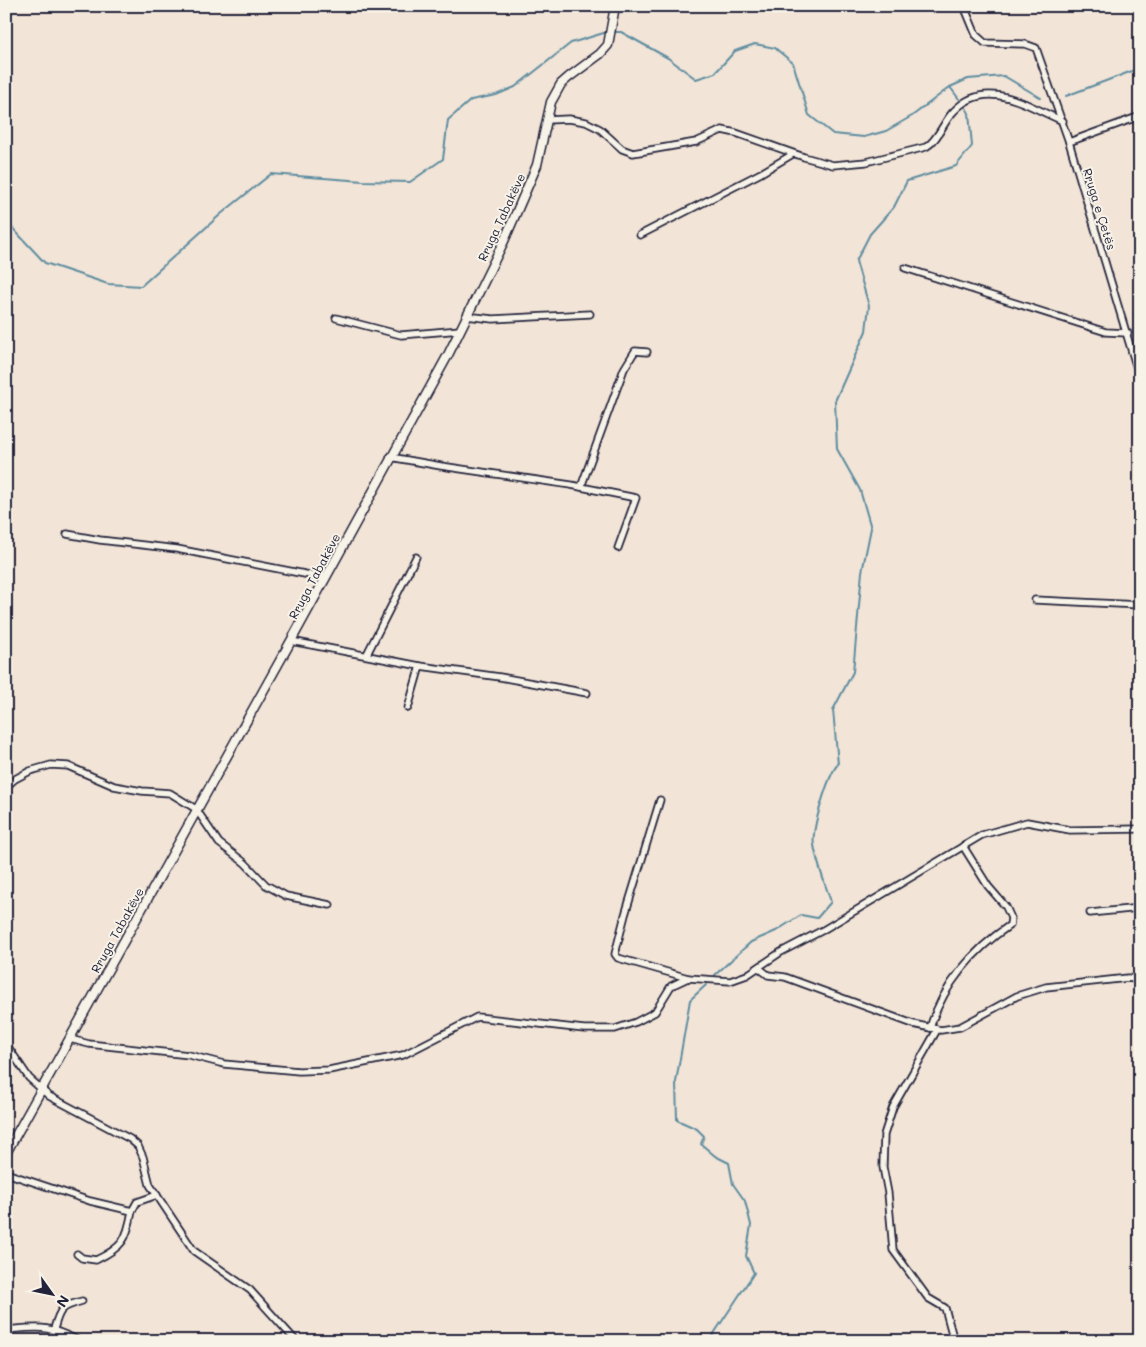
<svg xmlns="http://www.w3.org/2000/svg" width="1146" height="1347" viewBox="0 0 1146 1347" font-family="Mali,sans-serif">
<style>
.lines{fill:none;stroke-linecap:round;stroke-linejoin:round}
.stream{stroke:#5f8da1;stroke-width:2}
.minor-casing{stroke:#22223b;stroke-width:9}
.tertiary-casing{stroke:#22223b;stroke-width:11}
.minor{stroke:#f7f3e8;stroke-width:5.5}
.tertiary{stroke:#f7f3e8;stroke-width:8}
.labels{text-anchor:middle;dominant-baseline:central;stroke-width:4;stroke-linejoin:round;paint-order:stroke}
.street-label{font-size:12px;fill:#22223b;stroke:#f7f3e8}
</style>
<rect width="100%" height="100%" fill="#f2e4d6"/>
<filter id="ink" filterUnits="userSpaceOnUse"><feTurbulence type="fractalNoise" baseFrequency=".02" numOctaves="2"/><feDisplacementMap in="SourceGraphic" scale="10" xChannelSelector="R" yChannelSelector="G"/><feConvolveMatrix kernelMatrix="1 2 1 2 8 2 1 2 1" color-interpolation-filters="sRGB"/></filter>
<g filter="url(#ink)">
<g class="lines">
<g class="stream">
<polyline points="612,32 621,32 668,58 696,79 715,73 735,51 755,44 775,48 793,63 809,115 833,134 864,137 886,131 912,116 950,87 968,79 1004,76 1041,98"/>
<polyline points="950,87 959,99"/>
<polyline points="1066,96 1140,68"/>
<polyline points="6,221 45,263 108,284 141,286 221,214 271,174 363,181 410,182 443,159 448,120 471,100 496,95 515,87 571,43 607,32"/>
<path d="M 715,975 L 751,942 L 776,931 L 801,915 L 817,918 L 831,902 C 825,883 817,864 814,845 C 811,831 828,775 838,764 L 833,710 L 853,672 L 862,572 L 871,528 L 860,490 L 837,449 L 835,401 L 866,331 L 869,306 L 856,261 L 870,234 L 894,207 L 907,181 L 956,166 L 972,146 L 969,113 L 966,108"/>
<polyline points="706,985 690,1000 676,1082 677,1120 697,1129 704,1136 701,1144 715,1156 729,1163 733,1184 745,1201 751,1225 746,1256 754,1273 709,1341"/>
</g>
<defs>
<g id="minor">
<polyline points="964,6 976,35 985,43 1025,44 1036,48 1069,142 1140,379"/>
<path d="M 547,120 L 569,119 L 586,122 L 600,129 L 622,149 L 633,153 L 696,142 L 722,130 L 736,133 L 804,157 L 833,165 L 866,162 L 926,147 C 939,139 943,122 954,111 C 987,76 1029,107 1063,121"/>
<polyline points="1069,142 1140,116"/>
<polyline points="640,235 761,173 793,154"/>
<polyline points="905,268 1106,332 1128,333"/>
<polyline points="466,316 493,319 590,314"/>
<polyline points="336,318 401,335 460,330"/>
<polyline points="390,457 441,466 571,485 636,498 618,548"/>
<polyline points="581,487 624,369 635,351 647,352"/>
<polyline points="67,534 100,540 177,549 325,578"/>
<polyline points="1035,600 1140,605"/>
<polyline points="291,641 420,666 408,708"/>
<polyline points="367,654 416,557"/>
<polyline points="420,666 500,677 587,693"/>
<polyline points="6,787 15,779 30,771 51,765 68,766 114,786 142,791 170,793 196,809 219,843 245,863 266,885 286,896 330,905"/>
<polyline points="660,800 625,915 615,954 618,958 688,978"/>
<polyline points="1090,913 1140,908"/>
<polyline points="759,968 768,975 785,977 913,1024 941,1030 960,1027 1017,996 1046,987 1128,978 1140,980"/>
<path d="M 930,1028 C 943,985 973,950 1010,925 L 1011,918 L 1006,907 L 988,886 L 963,846"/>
<polyline points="937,1030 893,1107 884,1135 883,1167 888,1193 893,1250 928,1298 945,1308 954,1341"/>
<polyline points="70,1039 89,1044 189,1055 224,1064 299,1071 329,1070 403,1055 477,1017 584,1029 615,1029 636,1022 655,1012 671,986 688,978 730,981 747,975 781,952 823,930 982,835 1027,822 1070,830 1140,829"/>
<polyline points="6,1044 29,1078 49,1096 130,1139 138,1146 143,1157 150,1185 194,1251 250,1290 296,1341"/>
<path d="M 6,1173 L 90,1201 L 132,1211 C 127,1240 123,1247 96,1260 L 82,1258 L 77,1254"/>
<polyline points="132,1211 137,1202 157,1195"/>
<path d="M 54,1329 C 60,1307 62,1307 82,1301"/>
<path d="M 6,1330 C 42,1327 47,1325 79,1341"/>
</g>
<polyline id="tertiary" points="6,1153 291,641 448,355 504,241 537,165 551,102 561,84 569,77 600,54 608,45 615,6"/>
</defs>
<use href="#minor" class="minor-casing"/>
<use href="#tertiary" class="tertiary-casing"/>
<use href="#minor" class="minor"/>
<use href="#tertiary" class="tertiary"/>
</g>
</g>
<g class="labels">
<g class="street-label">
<text transform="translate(1100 209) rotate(73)">Rruga e Çetës</text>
<text transform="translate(501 217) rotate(-65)">Rruga Tabakëve</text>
<text transform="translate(314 576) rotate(-62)">Rruga Tabakëve</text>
<text transform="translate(117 930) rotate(-61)">Rruga Tabakëve</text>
</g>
</g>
<rect width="1146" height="1347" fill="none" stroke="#f7f3e8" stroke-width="25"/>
<rect x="12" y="12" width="1121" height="1322" fill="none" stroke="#22223b" stroke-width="2" filter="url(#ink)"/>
<g transform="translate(52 1294) rotate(123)" stroke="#f7f3e8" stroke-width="4" paint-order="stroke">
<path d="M0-4L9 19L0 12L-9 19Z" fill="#22223b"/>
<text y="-8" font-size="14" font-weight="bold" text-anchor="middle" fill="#22223b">N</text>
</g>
</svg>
